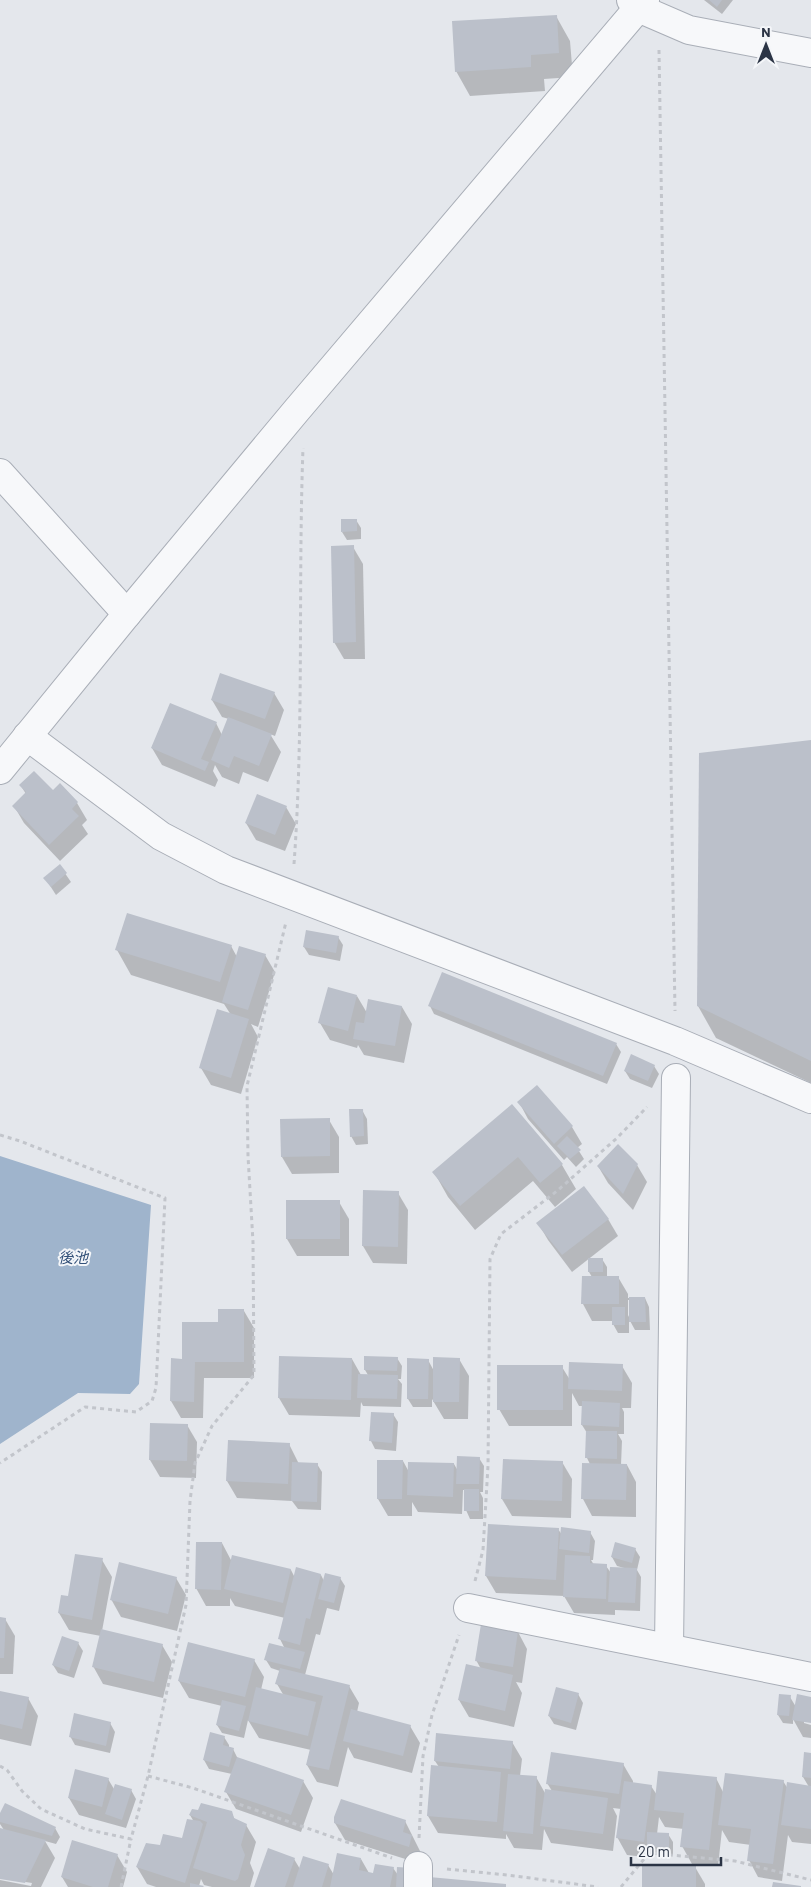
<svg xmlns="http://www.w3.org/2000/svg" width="811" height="1887" viewBox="0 0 811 1887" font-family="Barlow,'Noto Sans JP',sans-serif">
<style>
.water{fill:#9fb4cc}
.shadow{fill:#0003;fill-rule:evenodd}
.building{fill:#bbc0ca}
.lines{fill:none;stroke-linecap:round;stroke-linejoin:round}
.minor-casing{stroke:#a9aeb7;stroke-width:30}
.path{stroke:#c2c5cb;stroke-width:3;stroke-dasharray:4 4;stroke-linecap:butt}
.minor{stroke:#f7f8fa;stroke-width:28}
.labels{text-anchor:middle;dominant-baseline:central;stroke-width:4;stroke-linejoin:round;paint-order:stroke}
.water-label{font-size:15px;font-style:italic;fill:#34527a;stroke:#f4f6f9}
</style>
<rect width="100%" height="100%" fill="#e4e7ec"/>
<polygon class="water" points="0,1156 151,1205 139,1384 130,1394 78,1393 0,1444"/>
<g class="shadow">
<polygon points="704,0 733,0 722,14"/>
<polygon points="556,16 570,41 573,77 544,79 545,91 470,96 456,71"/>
<polygon points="356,520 361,528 361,539 347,540 342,532"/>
<polygon points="353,547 363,564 365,659 344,659 334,642"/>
<polygon points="274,693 284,710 275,736 270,734 281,752 268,782 243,772 239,784 222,777 215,765 213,771 218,780 215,787 162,765 152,748 216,723 222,735 229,719 222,717 212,700"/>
<polygon points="811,741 811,1083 716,1038 698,1006"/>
<polygon points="60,785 77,803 87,820 82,825 88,834 60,861 24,823 14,806 26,794 21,786 53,792"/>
<polygon points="286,807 296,824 285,851 256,840 246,823"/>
<polygon points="60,866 71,882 56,895 45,878"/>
<polygon points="338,937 343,945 340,961 309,955 304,947"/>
<polygon points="231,946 237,957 265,955 275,972 258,1027 251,1024 258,1037 241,1094 211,1085 201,1068 231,1015 224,1004 131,975 117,950"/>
<polygon points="357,996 367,1013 402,1007 412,1024 404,1063 364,1055 358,1045 357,1048 330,1040 320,1023"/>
<polygon points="430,1006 616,1044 621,1052 607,1084 434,1014"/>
<polygon points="654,1066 659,1074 652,1088 630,1079 625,1071"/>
<polygon points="537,1086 572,1127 582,1144 577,1148 584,1159 576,1167 567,1157 564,1160 528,1119 519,1102"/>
<polygon points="512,1106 562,1165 576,1189 555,1207 533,1181 475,1230 448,1197 434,1172"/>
<polygon points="362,1110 367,1119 368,1144 356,1145 351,1136"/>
<polygon points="329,1120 339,1137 339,1173 292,1174 282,1157"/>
<polygon points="637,1165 647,1182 633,1210 608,1183 598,1166"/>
<polygon points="364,1192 398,1193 408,1210 407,1264 373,1263 363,1246"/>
<polygon points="287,1202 339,1202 349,1219 349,1256 297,1256 287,1239"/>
<polygon points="608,1219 618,1236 572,1272 548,1240 538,1223"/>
<path d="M 602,1259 L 607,1267 L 607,1277 L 618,1277 L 628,1294 L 628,1298 L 645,1298 L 649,1307 L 650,1330 L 635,1330 L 629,1319 L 629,1333 L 618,1333 L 613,1324 L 613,1321 L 592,1321 L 583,1304 L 592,1277 L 589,1272 ZM 628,1300 L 630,1300 L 630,1319 L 628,1315 Z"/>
<polygon points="244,1311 254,1328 254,1378 204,1378 203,1418 181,1418 171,1401 183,1360 219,1324"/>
<polygon points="365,1357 397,1358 402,1366 401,1379 398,1379 402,1384 401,1407 363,1406 361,1402 360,1417 289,1415 279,1398 352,1359 361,1375 368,1375 365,1370"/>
<polygon points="459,1359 469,1376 468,1419 444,1419 432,1399 432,1407 413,1407 408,1399 428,1360 434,1371"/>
<polygon points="622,1366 632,1383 631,1408 622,1408 624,1412 624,1434 618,1434 622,1441 621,1465 627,1465 636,1482 636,1517 592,1516 583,1499 583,1464 590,1464 587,1458 587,1433 582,1425 583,1406 579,1406 572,1393 572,1426 509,1426 499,1409 562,1367 570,1380"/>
<polygon points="393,1414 398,1422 396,1451 375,1449 371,1441"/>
<polygon points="187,1425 197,1442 196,1478 160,1477 150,1460"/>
<polygon points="289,1444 299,1464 317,1464 322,1472 321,1510 298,1509 292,1501 237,1498 227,1481"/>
<polygon points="479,1458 484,1466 483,1492 480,1492 483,1498 483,1519 470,1519 466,1510 466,1490 463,1490 462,1514 418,1512 412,1502 412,1516 388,1516 378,1499 403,1461 409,1472 454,1464 458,1471"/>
<polygon points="504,1460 562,1462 572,1479 571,1518 512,1516 502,1499"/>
<polygon points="558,1529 562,1535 590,1532 595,1541 593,1560 591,1560 594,1565 606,1566 611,1573 624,1568 617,1566 612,1557 635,1549 640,1557 637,1570 641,1577 640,1611 615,1610 615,1615 574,1613 564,1596 496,1593 486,1576"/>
<polygon points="222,1543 232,1562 291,1570 295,1578 321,1575 324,1581 340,1578 345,1586 339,1611 327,1608 320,1635 316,1634 305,1675 349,1686 359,1703 357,1712 410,1726 420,1743 412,1773 354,1758 348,1747 338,1787 317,1782 307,1765 311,1750 259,1738 248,1720 244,1738 222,1733 217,1725 222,1706 189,1698 179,1681 254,1660 264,1677 261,1690 284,1696 277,1684 280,1671 271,1668 266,1660 285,1649 280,1639 285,1618 235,1606 230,1598 230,1606 206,1606 196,1588"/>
<polygon points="102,1560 112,1577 102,1631 162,1645 172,1662 163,1698 103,1684 93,1666 101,1636 69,1630 59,1613 69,1597"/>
<polygon points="176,1578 186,1595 177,1631 121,1617 111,1599"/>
<polygon points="0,1618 5,1619 15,1636 13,1674 0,1674"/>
<polygon points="518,1632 527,1649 522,1683 516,1682 522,1693 514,1727 469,1717 459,1700 481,1669 476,1660"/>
<polygon points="78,1643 83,1651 74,1678 58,1673 53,1665"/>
<polygon points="0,1692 28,1698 38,1716 31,1746 0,1739"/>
<polygon points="578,1694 583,1703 576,1730 554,1724 549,1716"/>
<polygon points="790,1697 796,1707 811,1698 811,1722 804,1721 804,1723 811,1725 811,1738 803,1737 793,1719 793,1724 783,1723 778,1715"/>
<polygon points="110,1723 115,1732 110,1753 75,1745 70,1736"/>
<polygon points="224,1737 229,1745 229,1747 233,1749 238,1759 303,1781 313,1798 301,1832 236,1809 226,1792 232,1774 209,1769 204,1760"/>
<polygon points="512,1742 522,1759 520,1776 536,1777 545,1793 552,1791 547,1783 623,1764 633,1781 633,1784 651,1786 657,1795 716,1778 723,1792 783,1781 788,1789 809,1787 803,1777 811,1754 811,1844 792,1842 788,1835 782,1881 758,1877 749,1860 751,1845 729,1842 722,1830 718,1866 692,1864 682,1846 684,1829 665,1827 659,1817 657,1834 668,1834 673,1842 673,1855 654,1855 653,1858 627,1855 616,1835 617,1836 621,1809 613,1808 617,1816 613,1851 551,1843 544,1829 542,1850 514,1848 506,1834 506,1839 438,1833 428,1816 432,1767 439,1767 435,1761"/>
<polygon points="108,1779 114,1789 131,1790 136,1799 126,1828 79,1815 69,1798"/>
<polygon points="231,1812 235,1820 246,1825 256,1842 250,1863 254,1873 250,1887 212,1887 204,1885 201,1879 199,1886 202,1887 156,1887 147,1884 137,1867 160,1847 183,1840 194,1822 190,1815"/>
<polygon points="0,1816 55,1828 60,1837 56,1844 45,1841 55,1858 41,1887 0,1887 0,1880 31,1886 32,1883 0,1878 0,1830 4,1830 0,1824"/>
<polygon points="405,1821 421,1853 418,1863 345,1840 335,1823"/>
<polygon points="117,1855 127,1872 123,1887 68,1887 62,1877"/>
<polygon points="294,1859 300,1869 328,1865 334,1875 361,1859 369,1873 374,1874 393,1868 398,1875 423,1887 256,1887"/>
<polygon points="695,1867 705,1884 705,1887 643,1887"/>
</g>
<g class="building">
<polygon points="709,0 722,0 717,7"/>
<polygon points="557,15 559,53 531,55 531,67 455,72 452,21"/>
<polygon points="341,519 357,519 357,531 341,532"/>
<polygon points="354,545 356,642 333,643 331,546"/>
<polygon points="220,673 275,692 265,719 211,700"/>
<polygon points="170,703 217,722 201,759 209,762 205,771 151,748"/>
<polygon points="228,717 272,734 259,766 234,756 229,768 211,760"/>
<polygon points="811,740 811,1061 697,1006 699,753"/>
<polygon points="34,771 53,790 60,783 78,802 72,809 79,816 49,845 12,806 26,792 19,785"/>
<polygon points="257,794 287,806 275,835 245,823"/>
<polygon points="60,864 67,873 51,887 43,878"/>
<polygon points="127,913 232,945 220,982 115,950"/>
<polygon points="306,930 339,936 336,953 303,947"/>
<polygon points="239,946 266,954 248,1010 222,1002"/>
<polygon points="442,972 617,1043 603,1076 428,1006"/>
<polygon points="328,987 357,995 348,1031 318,1023"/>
<polygon points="368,999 402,1006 395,1046 353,1039 356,1022 364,1023"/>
<polygon points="217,1009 249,1019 231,1078 199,1068"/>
<polygon points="631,1054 655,1065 648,1081 624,1071"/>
<polygon points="537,1085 573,1126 554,1144 517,1102"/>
<polygon points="512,1104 563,1164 540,1183 518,1157 460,1206 432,1172"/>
<polygon points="349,1109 363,1109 364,1136 350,1137"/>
<polygon points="330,1118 330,1156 281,1157 280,1119"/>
<polygon points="567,1136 581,1150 570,1159 557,1146"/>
<polygon points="618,1144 638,1164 623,1194 597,1166"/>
<polygon points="584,1186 609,1219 562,1255 536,1223"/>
<polygon points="363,1190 399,1191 398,1247 362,1246"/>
<rect x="286" y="1200" width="54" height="39"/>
<rect x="588" y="1258" width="15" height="14"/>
<polygon points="582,1276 619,1276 619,1304 581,1304"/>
<polygon points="629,1297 645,1297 646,1322 629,1322"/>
<rect x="612" y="1307" width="13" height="18"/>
<polygon points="218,1309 244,1309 244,1362 195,1362 194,1402 170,1401 171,1358 182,1359 182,1322 218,1322"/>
<polygon points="279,1356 352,1358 351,1400 278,1398"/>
<polygon points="364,1356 398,1357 397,1371 364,1370"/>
<polygon points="433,1357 460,1358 459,1402 433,1402"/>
<polygon points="407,1358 429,1359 428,1399 407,1399"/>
<polygon points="569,1362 623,1364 622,1391 568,1389"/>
<rect x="497" y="1365" width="66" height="45"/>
<polygon points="358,1374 398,1375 397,1399 357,1398"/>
<polygon points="582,1401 620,1403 619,1427 581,1425"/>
<polygon points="371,1412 394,1413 392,1443 369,1441"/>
<polygon points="150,1423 188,1424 187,1461 149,1460"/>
<polygon points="586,1431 617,1431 617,1459 585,1458"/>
<polygon points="228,1440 290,1443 288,1484 226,1481"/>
<polygon points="457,1456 480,1457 479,1484 456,1484"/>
<polygon points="503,1459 563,1461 562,1501 501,1499"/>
<polygon points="377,1460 403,1460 402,1499 377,1499"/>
<polygon points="292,1462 318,1463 317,1502 291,1501"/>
<polygon points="408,1462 454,1463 453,1497 407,1495"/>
<polygon points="582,1463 627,1464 626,1500 581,1499"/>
<rect x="464" y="1489" width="15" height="22"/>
<polygon points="488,1524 559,1528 556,1580 485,1576"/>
<polygon points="561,1527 591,1531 589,1553 559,1549"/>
<polygon points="196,1542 222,1542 221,1590 195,1589"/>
<polygon points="615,1542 636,1548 632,1563 611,1557"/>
<polygon points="75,1554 103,1558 92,1620 58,1613 61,1595 68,1596"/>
<polygon points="232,1555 291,1569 283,1603 224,1589"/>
<polygon points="565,1555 590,1556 590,1563 607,1564 606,1599 563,1597"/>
<polygon points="119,1562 177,1577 168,1614 110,1600"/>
<polygon points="296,1567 321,1574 310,1619 306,1618 300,1645 278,1639"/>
<polygon points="610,1567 637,1568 635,1603 608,1602"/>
<polygon points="325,1573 341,1577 334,1603 318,1599"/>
<polygon points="0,1617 6,1618 4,1658 0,1658"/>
<polygon points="481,1624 518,1631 513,1667 475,1661"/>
<polygon points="101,1629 163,1644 154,1682 92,1667"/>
<polygon points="62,1636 79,1642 69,1671 52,1665"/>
<polygon points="188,1642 255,1659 245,1697 178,1681"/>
<polygon points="269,1643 305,1652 300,1669 264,1660"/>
<polygon points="466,1664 513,1675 505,1711 458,1700"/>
<polygon points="280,1668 350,1685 329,1770 306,1765 323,1696 275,1684"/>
<polygon points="256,1687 316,1702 308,1736 248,1721"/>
<polygon points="556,1687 579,1693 571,1723 548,1716"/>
<polygon points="0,1691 29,1697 22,1729 0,1724"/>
<polygon points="779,1694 791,1695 789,1716 777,1715"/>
<polygon points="797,1694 811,1697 811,1723 792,1720"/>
<polygon points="222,1700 246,1706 239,1731 216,1725"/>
<polygon points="351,1709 411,1725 403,1756 343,1741"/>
<polygon points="74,1713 111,1722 106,1746 69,1737"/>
<polygon points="210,1732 225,1736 223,1745 234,1748 229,1767 203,1760"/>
<polygon points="436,1733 513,1741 510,1769 434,1761"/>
<polygon points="551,1752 624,1763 619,1794 546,1784"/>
<polygon points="804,1752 811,1753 811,1778 802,1777"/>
<polygon points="237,1757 304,1780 291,1815 224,1792"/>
<polygon points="431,1765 501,1772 497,1822 427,1816"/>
<polygon points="75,1769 109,1778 102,1807 68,1798"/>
<polygon points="658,1771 717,1777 709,1850 680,1847 684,1813 654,1810"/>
<polygon points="725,1773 784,1780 773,1864 747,1861 751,1829 718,1825"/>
<polygon points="508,1774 537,1776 533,1834 503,1831"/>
<polygon points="624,1781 652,1785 644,1842 616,1838"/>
<polygon points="787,1782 811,1786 811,1829 781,1825"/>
<polygon points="115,1784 132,1789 122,1820 105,1814"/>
<polygon points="545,1789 608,1798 603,1834 540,1826"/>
<polygon points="341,1799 406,1820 403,1832 412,1835 409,1847 334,1823 334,1817"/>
<polygon points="5,1803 56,1827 52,1836 0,1822 0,1813"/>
<polygon points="201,1803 232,1811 234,1818 247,1824 241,1845 245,1855 238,1879 235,1881 193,1868 207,1822 189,1815 192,1809 198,1810"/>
<polygon points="187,1819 200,1821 203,1824 185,1883 136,1867 146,1843 160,1845 163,1834 182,1838"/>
<polygon points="0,1828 46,1840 25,1883 0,1879"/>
<polygon points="647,1832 669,1833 669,1847 647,1847"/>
<polygon points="72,1840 118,1854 108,1887 93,1887 61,1877"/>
<polygon points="268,1848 295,1858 285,1887 254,1887"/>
<polygon points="337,1853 361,1858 359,1870 373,1873 375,1864 394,1867 390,1887 330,1887"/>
<polygon points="303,1856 329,1864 322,1887 293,1887"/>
<polygon points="642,1865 696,1866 696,1887 642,1887"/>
<polygon points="397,1867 413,1868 413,1887 396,1887"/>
<polygon points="429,1877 506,1884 506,1887 428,1887"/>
<polygon points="773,1882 801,1886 801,1887 772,1887"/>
<polygon points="190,1883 204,1886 203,1887 190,1887"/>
</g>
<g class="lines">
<defs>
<g id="minor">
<polyline points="631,0 638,8 689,30 811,53"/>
<polyline points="0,473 127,614"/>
<polyline points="27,736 161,836 226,870 675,1041 811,1099"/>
<polyline points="0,770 127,614 296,411 645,0"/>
<polyline points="468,1608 811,1677"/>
<polyline points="669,1648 676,1078"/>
<polyline points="418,1887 418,1866"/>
</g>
</defs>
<use href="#minor" class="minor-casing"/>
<g class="path">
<polyline points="659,50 675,1011"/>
<path d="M 294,864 C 304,726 298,587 303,448"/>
<polyline points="0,1135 20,1141 165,1198 156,1388 152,1401 136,1412 85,1407 0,1463"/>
<polyline points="475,1581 483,1550 488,1466 490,1259 501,1234 557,1191 617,1138 647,1107"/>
<polyline points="0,1766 7,1770 22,1791 41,1809 85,1829 131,1839 148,1776 186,1605 190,1501 195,1463 212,1426 254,1375 253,1242 248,1156 247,1086 286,922"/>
<polyline points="148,1776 193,1788 392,1858"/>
<polyline points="419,1838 423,1756 432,1715 459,1635"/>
<polyline points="447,1869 507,1875 598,1887"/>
<polyline points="121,1887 131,1839"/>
<polyline points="621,1887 649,1853 735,1861 811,1880"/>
</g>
<use href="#minor" class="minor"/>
</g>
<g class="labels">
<g class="water-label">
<text x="73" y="1257">後池</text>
</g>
</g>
<g transform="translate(766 45)" stroke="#f4f6f9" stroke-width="4" paint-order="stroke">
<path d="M0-4L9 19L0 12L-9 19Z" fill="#2b3445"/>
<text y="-8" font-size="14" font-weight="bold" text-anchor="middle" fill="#2b3445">N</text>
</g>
<path d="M631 1857v8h90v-8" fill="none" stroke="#2b3445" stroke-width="2.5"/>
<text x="638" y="1857" font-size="15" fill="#2b3445" stroke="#f4f6f9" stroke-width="4" paint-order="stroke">20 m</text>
</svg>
